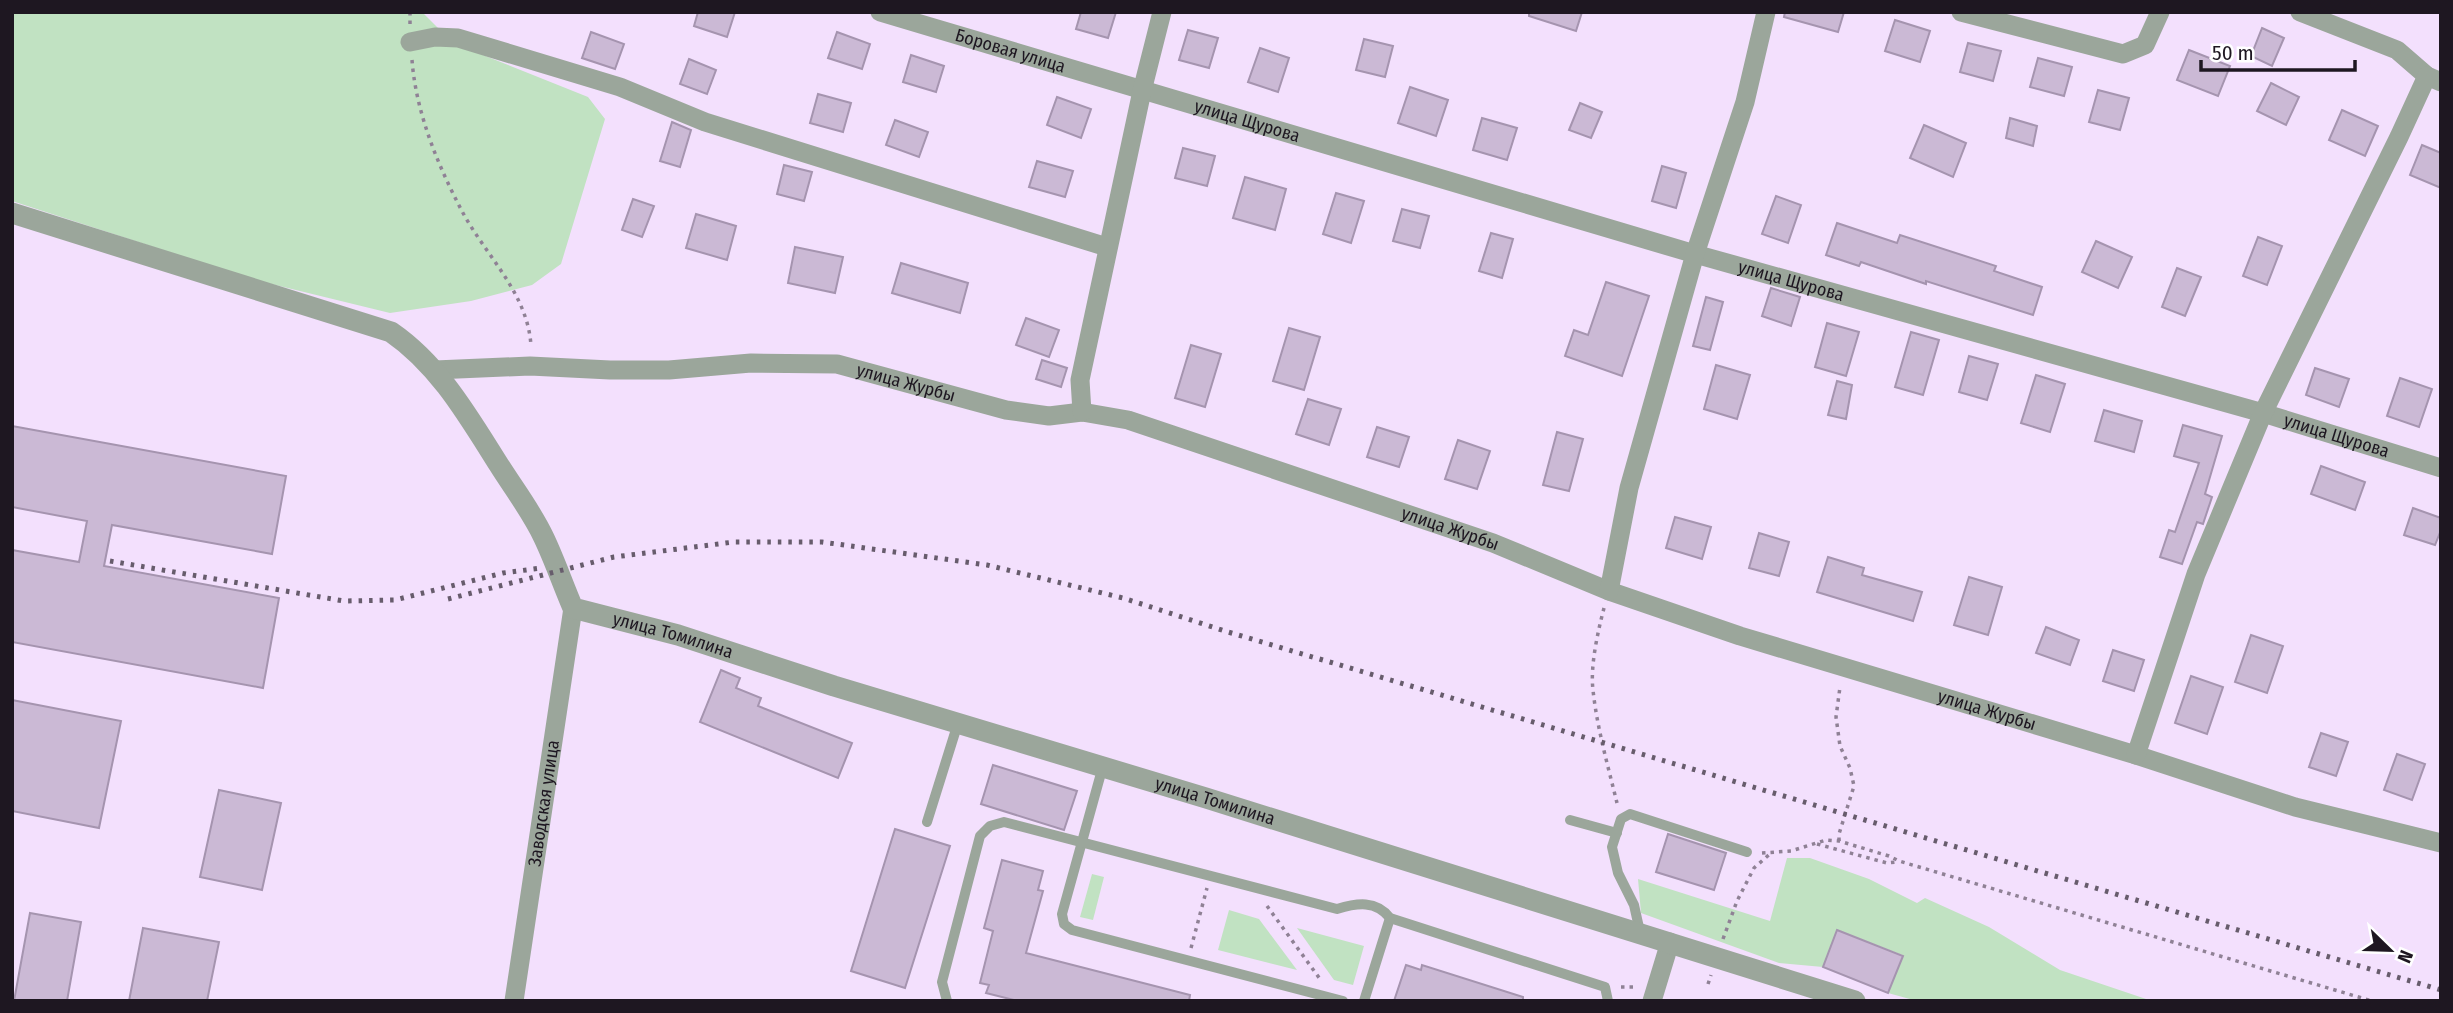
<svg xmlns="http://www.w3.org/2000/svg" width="2453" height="1013" viewBox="0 0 2453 1013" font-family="'Fira Sans Condensed',sans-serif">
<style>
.green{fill:#c1e2c2}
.building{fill:#cbb9d5;stroke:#a594af;stroke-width:2}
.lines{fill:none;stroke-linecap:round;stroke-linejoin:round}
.path{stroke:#8f8195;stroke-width:3.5;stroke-dasharray:3.5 5;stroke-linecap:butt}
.service{stroke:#9ba69b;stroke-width:10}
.minor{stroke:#9ba69b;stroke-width:19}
.tertiary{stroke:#9ba69b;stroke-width:21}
.rail{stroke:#675c6c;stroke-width:5;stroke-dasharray:3.5 7;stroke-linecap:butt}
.labels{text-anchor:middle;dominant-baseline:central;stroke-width:5;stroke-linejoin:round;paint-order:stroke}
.street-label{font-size:18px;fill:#1e1721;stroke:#fff}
</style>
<rect width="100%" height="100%" fill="#f3e0fd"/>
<g class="green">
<polygon points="12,12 422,12 453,43 588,97 605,119 561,264 532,285 471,301 390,313 255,280 12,201"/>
<polygon points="1787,858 1810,858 1869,879 1917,903 1925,898 1989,927 2060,970 2152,1001 1917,1001 1888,993 1902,955 1838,930 1823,967 1779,963 1641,913 1638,879 1770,921"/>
<polygon points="1092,874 1104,877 1093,920 1080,917"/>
<polygon points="1229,910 1259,919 1297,970 1218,950"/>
<polygon points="1297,928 1364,946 1353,985 1334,980"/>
</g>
<g class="building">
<polygon points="698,12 735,12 727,37 694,26"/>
<polygon points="1081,12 1116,12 1108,38 1076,29"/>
<polygon points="1529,12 1582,12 1576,31 1529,16"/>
<polygon points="1785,12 1844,12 1838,32 1784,17"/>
<polygon points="1895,20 1930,31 1920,62 1885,51"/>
<polygon points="2262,28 2284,38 2272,66 2251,56"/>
<polygon points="1188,30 1218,38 1209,68 1179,60"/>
<polygon points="591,32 624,44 615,69 582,58"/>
<polygon points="837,32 870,44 862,69 828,58"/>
<polygon points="1364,39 1393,46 1385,77 1356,70"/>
<polygon points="1968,43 2001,51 1993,81 1960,72"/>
<polygon points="1260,48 1289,58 1278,92 1248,82"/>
<polygon points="2189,50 2230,66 2218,96 2177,80"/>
<polygon points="911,55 944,66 936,92 903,82"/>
<polygon points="2038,58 2072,67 2064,96 2030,87"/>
<polygon points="689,59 716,70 707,94 680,84"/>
<polygon points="2271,83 2299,97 2286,125 2257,111"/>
<polygon points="1410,87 1448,100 1436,136 1398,123"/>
<polygon points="2098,90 2129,98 2120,130 2089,122"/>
<polygon points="818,94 851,103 843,132 810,123"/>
<polygon points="1057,97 1091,109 1081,138 1047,125"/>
<polygon points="1580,103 1602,112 1591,138 1569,130"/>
<polygon points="2342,110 2378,126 2365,156 2329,140"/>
<polygon points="1482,118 1517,128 1507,160 1473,150"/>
<polygon points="2010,118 2037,126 2033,146 2006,138"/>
<polygon points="895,120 928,132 919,157 886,145"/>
<polygon points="672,122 691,130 680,167 660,161"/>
<polygon points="1924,125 1966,143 1953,177 1910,158"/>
<polygon points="2422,145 2441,153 2441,188 2410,175"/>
<polygon points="1183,148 1215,156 1207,186 1175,178"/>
<polygon points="1037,161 1073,171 1065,197 1029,187"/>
<polygon points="784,165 812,172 804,201 777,194"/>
<polygon points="1662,166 1686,173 1676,208 1652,201"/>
<polygon points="1245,177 1286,189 1275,230 1233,218"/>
<polygon points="1336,193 1364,201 1351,243 1323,234"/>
<polygon points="1776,196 1801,205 1788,243 1762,234"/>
<polygon points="633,199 654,206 642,237 622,230"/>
<polygon points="1402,209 1429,216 1420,248 1393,241"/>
<polygon points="696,214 736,226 727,260 686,248"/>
<polygon points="1837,223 1897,243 1900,235 1996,266 1994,271 2042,287 2033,315 1926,281 1926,284 1861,262 1859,266 1826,255"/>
<polygon points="1491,233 1513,239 1502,278 1479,271"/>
<polygon points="2258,237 2282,246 2267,285 2243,276"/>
<polygon points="2096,241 2132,257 2118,288 2082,272"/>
<polygon points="795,247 843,257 835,293 788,283"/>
<polygon points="901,263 968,283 960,313 892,293"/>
<polygon points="2177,268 2201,277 2185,316 2162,307"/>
<polygon points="1606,282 1649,296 1622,376 1565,356 1574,330 1588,335"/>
<polygon points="1771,288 1800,297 1791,326 1762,316"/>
<polygon points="1706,297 1723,302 1710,350 1693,346"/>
<polygon points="1026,318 1059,330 1049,357 1016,345"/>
<polygon points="1827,323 1859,332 1846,376 1815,367"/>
<polygon points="1289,328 1320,337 1304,390 1273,381"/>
<polygon points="1911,332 1939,340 1923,395 1895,387"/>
<polygon points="1191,345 1221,354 1205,407 1175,398"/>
<polygon points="1969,356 1998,364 1987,400 1959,392"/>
<polygon points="1042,360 1067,368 1061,387 1036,379"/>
<polygon points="1716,365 1750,375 1737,419 1704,409"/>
<polygon points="2315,368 2349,379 2339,407 2306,395"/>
<polygon points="2036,375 2065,384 2050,432 2021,423"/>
<polygon points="2400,378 2432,389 2419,427 2387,416"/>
<polygon points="1837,381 1852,385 1846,419 1828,415"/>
<polygon points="1308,399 1341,409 1329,445 1296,434"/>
<polygon points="2104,410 2142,421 2134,452 2095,441"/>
<polygon points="2183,425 2222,436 2205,494 2212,497 2203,524 2197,522 2182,564 2160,557 2169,530 2175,532 2199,463 2174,456"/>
<polygon points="12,426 286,476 272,554 112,525 104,566 279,598 263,688 12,642 12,550 79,562 87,521 12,507"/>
<polygon points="1377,427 1409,437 1399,467 1367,457"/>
<polygon points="1557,432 1583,439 1569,491 1543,485"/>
<polygon points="1458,440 1490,451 1477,489 1445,479"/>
<polygon points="2321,466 2365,482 2355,510 2311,494"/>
<polygon points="2413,508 2441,518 2441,530 2435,545 2404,535"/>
<polygon points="1675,517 1711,527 1702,559 1666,548"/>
<polygon points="1759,533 1789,542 1779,576 1749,568"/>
<polygon points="1828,557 1864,568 1862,575 1922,592 1913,621 1817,592"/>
<polygon points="1969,577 2002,587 1988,635 1954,625"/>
<polygon points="2046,627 2079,640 2070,665 2036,653"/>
<polygon points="2251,635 2283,646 2267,693 2235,682"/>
<polygon points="2113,650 2144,660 2134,691 2103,681"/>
<polygon points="721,670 740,678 736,688 761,698 758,706 852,743 838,778 700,722"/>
<polygon points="2191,676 2223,687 2207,734 2175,723"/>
<polygon points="12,700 121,721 99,828 12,811"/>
<polygon points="2321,733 2348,742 2336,776 2309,767"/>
<polygon points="2397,754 2425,764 2412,800 2384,790"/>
<polygon points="993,765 1077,791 1064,830 981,804"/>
<polygon points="219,790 281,803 262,890 200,877"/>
<polygon points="895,829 950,846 905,988 851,971"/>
<polygon points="1668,834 1726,853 1714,890 1656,872"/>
<polygon points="1002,860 1043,871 1038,890 1043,891 1026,953 1190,995 1189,1001 1018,1001 986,993 989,985 980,983 993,931 984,928"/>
<polygon points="30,913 81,922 67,1001 14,1001"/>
<polygon points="143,928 219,942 207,1001 129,1001"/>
<polygon points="1837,930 1903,956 1888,993 1823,967"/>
<polygon points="1406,965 1421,970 1422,965 1523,997 1523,1001 1394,1001"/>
</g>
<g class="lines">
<g class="path">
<polyline points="410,24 410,12"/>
<path d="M 412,60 C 416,113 438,166 463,213 C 487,257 528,294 531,346"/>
<path d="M 1604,608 C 1598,631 1590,666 1593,690 C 1597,728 1608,766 1617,803"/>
<polyline points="1839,841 1839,834 1854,786 1850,768 1840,746 1836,717 1840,687"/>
<polyline points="1817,844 1887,863 1897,862"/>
<polyline points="1762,853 1791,851 1826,840 1839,841 1889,856 1899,861 2372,1001"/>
<polyline points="1267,906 1320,979"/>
<polyline points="1723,939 1737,901 1754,868 1771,853"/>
<polyline points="1191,948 1207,888"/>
<polyline points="1708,984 1711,975"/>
<polyline points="1621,987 1634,987"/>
</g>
<g class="service">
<polyline points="1103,766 1062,914 1064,924 1072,930 1343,1001"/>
<polyline points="1570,820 1617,833"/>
<polyline points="927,822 958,723"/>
<polyline points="1640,932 1634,905 1618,873 1612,847 1621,819 1630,814 1747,852"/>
<path d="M 947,1001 L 942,982 L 980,836 L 990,826 L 1004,822 L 1337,909 C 1357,903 1376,900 1390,918 L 1605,987 L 1608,1001"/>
<polyline points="1364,1001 1390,918"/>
</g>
<g class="minor">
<path id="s1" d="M 880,12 L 1695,254 L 2263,413 L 2441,468"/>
<polyline points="1961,12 2123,54 2145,45 2160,12"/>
<polyline points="2300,12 2397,50 2427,76 2441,82"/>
<polyline points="410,42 435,37 458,38 620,87 705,122 1107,247"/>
<path id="s2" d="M 435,370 L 530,366 L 610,370 L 669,370 L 751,363 L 837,364 L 1006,410 L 1049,416 L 1082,412 L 1128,420 L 1493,543 L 1609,591 L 1740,636 L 2136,755 L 2295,807 L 2441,843"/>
<polyline points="1082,412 1080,380 1142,91 1162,12"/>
<polyline points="1609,591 1629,488 1695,254 1745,102 1766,12"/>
<polyline points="2136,755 2196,574 2263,413 2399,137 2427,76"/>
<path id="s3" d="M 514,1001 L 573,608"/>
<polyline points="1652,1001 1670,942"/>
</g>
<path class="tertiary" id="s4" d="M 12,213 L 391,332 C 439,365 468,416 499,465 C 514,489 532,512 544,538 C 555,561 563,585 573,608 L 678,635 L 834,686 L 1206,798 L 1855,1001"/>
<g class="rail">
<polyline points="110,561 344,601 395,600 503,573 541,568"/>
<polyline points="448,599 614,557 734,542 822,542 987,565 1123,598 1228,632 2441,990"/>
</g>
</g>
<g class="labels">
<g class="street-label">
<text stroke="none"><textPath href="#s1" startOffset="136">Боровая улица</textPath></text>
<text stroke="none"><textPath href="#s1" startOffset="383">улица Щурова</textPath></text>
<text stroke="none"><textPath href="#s1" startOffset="950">улица Щурова</textPath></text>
<text stroke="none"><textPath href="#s2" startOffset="474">улица Журбы</textPath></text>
<text stroke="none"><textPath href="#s1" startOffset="1517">улица Щурова</textPath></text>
<text stroke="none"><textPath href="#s2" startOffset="1041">улица Журбы</textPath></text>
<text stroke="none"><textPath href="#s4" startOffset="835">улица Томилина</textPath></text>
<text stroke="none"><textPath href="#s2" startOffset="1608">улица Журбы</textPath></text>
<text stroke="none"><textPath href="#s4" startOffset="1402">улица Томилина</textPath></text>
<text stroke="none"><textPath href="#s3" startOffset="200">Заводская улица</textPath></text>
</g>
</g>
<rect width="2453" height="1013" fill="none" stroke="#1e1721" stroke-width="28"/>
<g transform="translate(2390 950) rotate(113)" stroke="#ffffff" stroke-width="5" paint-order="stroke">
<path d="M0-5L12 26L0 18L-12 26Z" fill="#1e1721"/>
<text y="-10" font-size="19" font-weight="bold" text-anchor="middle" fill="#1e1721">N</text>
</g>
<path d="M2201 60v10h154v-10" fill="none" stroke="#1e1721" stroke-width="3.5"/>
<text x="2212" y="60" font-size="21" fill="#1e1721" stroke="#ffffff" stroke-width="5" paint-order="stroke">50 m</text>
</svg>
